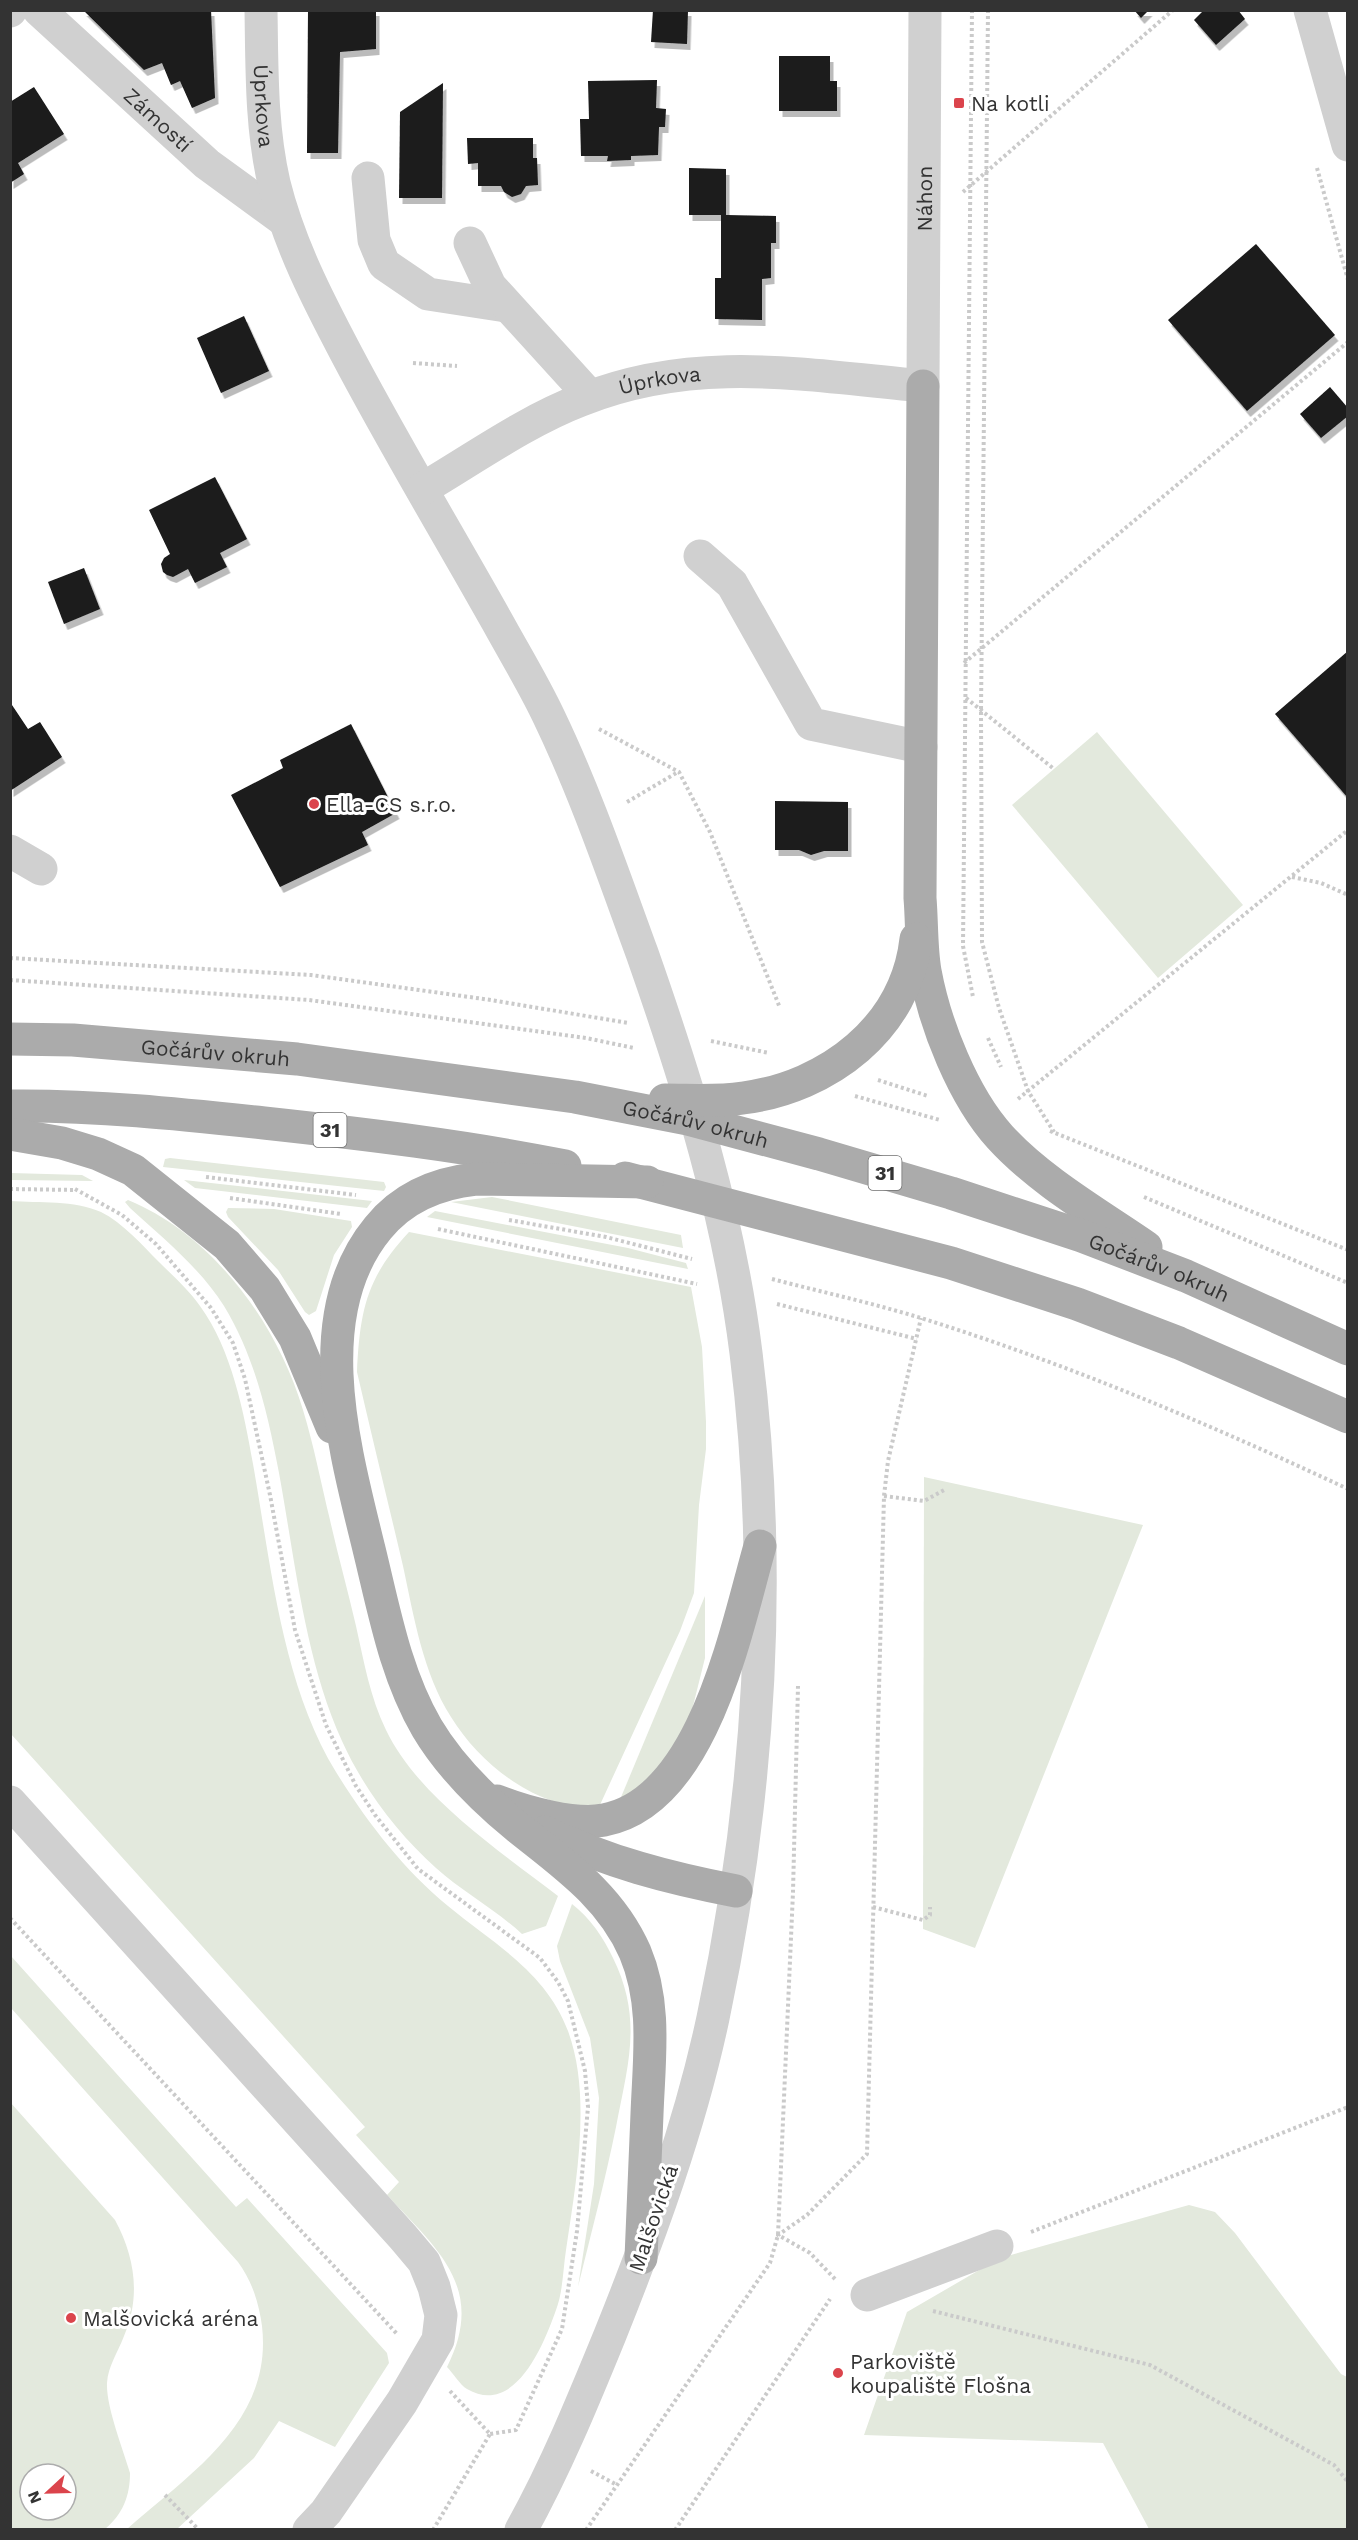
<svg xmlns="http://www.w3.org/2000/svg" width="1358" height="2540" viewBox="0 0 1358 2540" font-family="'Work Sans',sans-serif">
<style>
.green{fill:#e3e9dd;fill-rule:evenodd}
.building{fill:#1a1a1a;filter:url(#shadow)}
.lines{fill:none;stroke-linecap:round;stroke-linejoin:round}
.path{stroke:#cacaca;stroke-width:4;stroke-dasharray:3 3;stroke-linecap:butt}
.minor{stroke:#d0d0d0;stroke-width:33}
.major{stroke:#ababab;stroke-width:33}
.poi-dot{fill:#db444c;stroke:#fff;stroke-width:2}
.labels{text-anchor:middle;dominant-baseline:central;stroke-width:6;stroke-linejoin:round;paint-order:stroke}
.shield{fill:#fff;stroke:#707070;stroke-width:1.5}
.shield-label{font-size:20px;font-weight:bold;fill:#333}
.poi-label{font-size:21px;fill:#333;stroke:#fff;text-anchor:start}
.street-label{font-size:21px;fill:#333;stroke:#fff}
</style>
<defs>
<filter id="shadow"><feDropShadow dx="3.5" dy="6" stdDeviation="0" flood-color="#0004"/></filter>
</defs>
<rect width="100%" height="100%" fill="#fff"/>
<g class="green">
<polygon points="1097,732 1243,905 1158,978 1012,805"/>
<polygon points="170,1158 384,1182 386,1187 384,1191 163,1167 165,1159"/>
<polygon points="11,1173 82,1175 93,1181 11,1180"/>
<polygon points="184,1180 372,1201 367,1208 195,1188"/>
<polygon points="492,1197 681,1235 683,1248 451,1202"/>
<path d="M 128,1200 C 213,1235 277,1323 303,1410 C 314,1446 321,1483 330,1520 C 338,1556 348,1591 356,1626 C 364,1662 370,1697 386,1730 C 418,1797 501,1852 558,1896 L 546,1926 L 522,1934 C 496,1910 463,1892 436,1868 C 398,1834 363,1788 342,1741 C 305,1660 295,1560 279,1473 C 268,1415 255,1357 224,1306 C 200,1268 163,1238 130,1208 L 125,1202 Z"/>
<path d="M 10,1201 C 40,1203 74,1200 101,1212 C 123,1223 142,1245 159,1262 C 173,1276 189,1290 200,1306 C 232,1350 244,1413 253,1464 C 271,1565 282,1684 336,1772 C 367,1822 403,1869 448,1906 C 494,1944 546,1972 568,2031 C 592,2096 576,2183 566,2250 C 563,2269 563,2292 556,2310 C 544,2344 515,2417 467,2389 C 460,2385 453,2373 447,2367 C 487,2288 437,2249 387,2195 L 399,2182 L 356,2135 L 365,2127 L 11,1734 Z"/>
<polygon points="228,1208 274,1209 351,1221 352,1227 334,1255 316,1311 309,1315 305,1312 278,1270 228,1217 226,1212"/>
<polygon points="435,1211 628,1248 686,1263 688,1269 427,1217"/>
<path d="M 409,1232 L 691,1287 L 702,1347 L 706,1422 L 706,1449 L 699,1505 L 694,1593 L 680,1631 L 599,1807 C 541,1812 481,1766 451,1717 C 423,1673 414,1617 403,1566 C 388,1502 372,1437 357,1372 C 360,1311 366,1278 409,1232 Z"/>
<polygon points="924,1477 1143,1525 975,1948 923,1929"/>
<polygon points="705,1596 705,1658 686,1734 663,1772 619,1802"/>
<path d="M 572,1904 C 591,1919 603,1937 613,1958 C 643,2019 628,2064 616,2127 C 605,2181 591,2234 578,2287 L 594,2184 L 599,2098 L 590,2038 L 560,1961 L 557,1946 Z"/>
<path d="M 11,1956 L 236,2207 L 247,2198 L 387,2353 L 389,2363 L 335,2447 L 279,2421 L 254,2458 L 177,2529 L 127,2529 C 190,2473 273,2422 262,2326 C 259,2303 252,2281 238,2262 L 11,2008 Z"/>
<path d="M 10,2102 L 115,2220 C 135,2257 141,2297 124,2336 C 118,2352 108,2366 107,2383 C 106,2407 123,2449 130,2473 C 130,2496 123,2514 105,2529 L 11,2529 ZM 30,2474 L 66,2474 L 66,2510 L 30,2510 Z"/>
<polygon points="1189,2205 1215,2212 1235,2233 1341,2374 1347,2377 1347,2529 1149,2529 1103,2443 864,2435 907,2312 1000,2258"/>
</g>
<g class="building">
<polygon points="83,10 211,10 215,98 192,108 180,81 171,85 162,63 144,70"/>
<polygon points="308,10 376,10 376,49 340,52 338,153 307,153"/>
<polygon points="653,10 688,10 687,44 651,42"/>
<polygon points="1134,10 1149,10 1141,18"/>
<polygon points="1204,10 1238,10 1245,19 1216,45 1194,20"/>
<polygon points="779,56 830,56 830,81 837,81 837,111 779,111"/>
<polygon points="657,80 656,108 666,109 665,127 659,127 658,155 631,156 631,160 607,161 608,156 581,156 580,119 589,119 588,81"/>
<polygon points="443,83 442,198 399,198 400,112"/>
<polygon points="34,87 64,134 18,163 24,174 10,183 10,102"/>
<polygon points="467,138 533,138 533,158 537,158 538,185 526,186 521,194 512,197 504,192 501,186 478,186 478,163 468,164"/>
<polygon points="689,168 726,169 726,215 776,216 776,243 771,243 771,278 762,279 762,320 715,319 715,278 721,278 721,215 689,215"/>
<polygon points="1256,244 1335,335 1247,411 1168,320"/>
<polygon points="244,316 269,371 221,393 197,338"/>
<polygon points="1330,387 1348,408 1348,416 1321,438 1300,414"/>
<polygon points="215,477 247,539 220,553 227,567 195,583 188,569 173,577 167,575 163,572 161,564 164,558 170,554 149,510"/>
<polygon points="84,568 100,609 64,624 48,582"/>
<polygon points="1348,651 1348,798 1275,714"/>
<polygon points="10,702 28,729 40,722 62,757 10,791"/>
<polygon points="351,724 396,813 362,832 368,845 280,887 231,795 283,768 280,760"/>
<polygon points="775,801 848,802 848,851 824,851 811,855 799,850 775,850"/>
</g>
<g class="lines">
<g class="path">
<polyline points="972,10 963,946 973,997"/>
<polyline points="988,10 981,711 982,942 999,1008 1028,1091 1054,1132"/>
<polyline points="1317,168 1348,280"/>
<polyline points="963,192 1173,10"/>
<polyline points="413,363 457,366"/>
<polyline points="964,663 1348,342"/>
<polyline points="966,698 1054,769"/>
<polyline points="599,729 679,772 710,832 780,1008"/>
<polyline points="627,802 678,772"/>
<polyline points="1292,877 1321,883 1348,895"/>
<polyline points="10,958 311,975 491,1000 628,1023"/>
<polyline points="10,980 309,1000 586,1038 634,1048"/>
<polyline points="988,1038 1001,1067"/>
<polyline points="711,1041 769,1053"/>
<polyline points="878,1080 928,1096"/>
<polyline points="855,1096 940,1120"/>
<polyline points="1018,1099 1348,830"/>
<polyline points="1050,1131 1348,1250"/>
<polyline points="206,1177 356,1195"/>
<polyline points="10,1189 76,1190"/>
<polyline points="75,1189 122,1215 156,1244 211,1308 233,1343 245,1379 270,1495 295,1630 326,1725 356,1786 375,1815 418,1869 540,1958 558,1982 568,2001 585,2071 588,2107 577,2231 562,2329 516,2430 490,2434"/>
<polyline points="1144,1197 1348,1283"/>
<polyline points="230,1198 341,1214"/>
<polyline points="509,1220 606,1237 692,1259"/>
<polyline points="438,1229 697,1284"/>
<path d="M 772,1279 C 822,1292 872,1303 921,1318 C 1068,1364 1209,1424 1348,1489"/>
<polyline points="777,1304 917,1339"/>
<polyline points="884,1496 924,1501 946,1489"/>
<polyline points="873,1907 923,1920 930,1915 930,1907"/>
<polyline points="10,1918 398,2335"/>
<polyline points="1031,2232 1348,2107"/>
<polyline points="835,2279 810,2253 778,2235 807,2215 867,2154 884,1496 888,1461 921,1318"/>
<polyline points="933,2311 1150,2365 1334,2465 1348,2482"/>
<polyline points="450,2391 490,2434"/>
<polyline points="591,2471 617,2485"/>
<polyline points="165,2495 199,2530"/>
<polyline points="433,2530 490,2434"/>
<polyline points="586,2530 770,2263 778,2235 793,1892 798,1686"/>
<polyline points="675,2530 830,2299"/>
</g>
<g class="minor">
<path id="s1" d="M 39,10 L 207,164 L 285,221"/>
<path id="s2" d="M 261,10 C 262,68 261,127 274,183 C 289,244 318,300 347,355 C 395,446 448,534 498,623 C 515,654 534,685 549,717 C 586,794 613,874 642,953 C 688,1084 729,1216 746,1353 C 774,1575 759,1800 713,2018 C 690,2126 651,2233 610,2335 C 583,2401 556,2467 521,2530"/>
<polyline points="1310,10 1348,145"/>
<polyline points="10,11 11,10"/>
<polyline points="368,178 374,240 384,264 428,294 506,306"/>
<polyline points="470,243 490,286 590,396"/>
<path id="s3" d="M 422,489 C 473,459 526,421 581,400 C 696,354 805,375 923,386 L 925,10"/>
<polyline points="700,556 732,584 811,724 921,747"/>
<polyline points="10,851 41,869"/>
<polyline points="10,1802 403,2237 424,2262 434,2287 441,2315 438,2340 402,2402 326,2512 309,2530"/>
<polyline points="867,2295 997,2246"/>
</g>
<g class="major">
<path d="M 923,386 L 920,898 C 922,922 921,948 925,971 C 935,1025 963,1096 1000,1137 C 1039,1180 1098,1214 1146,1247"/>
<path id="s4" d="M 10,1039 L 73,1040 L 297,1059 L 575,1097 L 688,1119 L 819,1154 L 951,1193 L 1082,1236 L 1186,1276 L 1348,1349"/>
<path d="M 665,1100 C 691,1100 717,1102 743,1098 C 828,1087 906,1028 916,939"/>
<path d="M 10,1106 C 95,1105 180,1114 264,1123 C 365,1134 466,1146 565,1166"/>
<polyline points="10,1134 62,1143 98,1154 133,1170 227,1245 265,1289 295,1338 332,1427"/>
<polyline points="625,1178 951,1263 1077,1304 1179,1343 1348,1417"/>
<path d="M 497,1801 C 524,1812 576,1826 604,1820 C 704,1801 736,1629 760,1546"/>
<path d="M 545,1832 C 607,1862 669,1878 736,1891"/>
<path d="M 641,2258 C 643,2210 645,2162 647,2114 C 649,2059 657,2004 635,1952 C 610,1895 562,1863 516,1826 C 482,1798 449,1765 427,1728 C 395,1673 384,1610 369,1549 C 345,1450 306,1315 378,1228 C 403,1197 438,1183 476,1179 L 647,1182"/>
</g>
</g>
<g class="poi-dot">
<rect x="953" y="97" width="12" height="12" rx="3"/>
<circle cx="314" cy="804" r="6"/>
<circle cx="71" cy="2318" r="6"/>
<circle cx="838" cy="2373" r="6"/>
</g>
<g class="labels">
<g class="shield">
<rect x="313.5" y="1113" width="33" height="34" rx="4.5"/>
<rect x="868.5" y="1156" width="33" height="34" rx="4.5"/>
</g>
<g class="shield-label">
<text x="330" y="1130">31</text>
<text x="885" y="1173">31</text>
</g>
<g class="poi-label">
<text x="971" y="103">Na kotli</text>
<text x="326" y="804">Ella-CS s.r.o.</text>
<text x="83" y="2318">Malšovická aréna</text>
<text x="850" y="2361">Parkoviště<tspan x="850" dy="24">koupaliště Flošna</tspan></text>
</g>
<g class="street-label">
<text stroke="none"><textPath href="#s2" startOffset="96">Úprkova</textPath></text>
<text stroke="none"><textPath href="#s1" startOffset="162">Zámostí</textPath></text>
<text stroke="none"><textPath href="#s3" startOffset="716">Náhon</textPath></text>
<text stroke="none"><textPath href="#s3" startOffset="264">Úprkova</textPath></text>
<text stroke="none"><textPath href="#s4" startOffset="206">Gočárův okruh</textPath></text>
<text stroke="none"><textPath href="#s4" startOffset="692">Gočárův okruh</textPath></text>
<text stroke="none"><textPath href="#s4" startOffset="1178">Gočárův okruh</textPath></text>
<text transform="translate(653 2218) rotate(-71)">Malšovická</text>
</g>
</g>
<rect width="1358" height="2540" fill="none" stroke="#333333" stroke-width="24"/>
<g transform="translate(48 2492) rotate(248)"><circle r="28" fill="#ffffff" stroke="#adadad" stroke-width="1.5"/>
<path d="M0-4.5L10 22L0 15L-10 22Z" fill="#db444c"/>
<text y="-9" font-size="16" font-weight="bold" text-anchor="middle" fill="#333333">N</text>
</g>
</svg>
